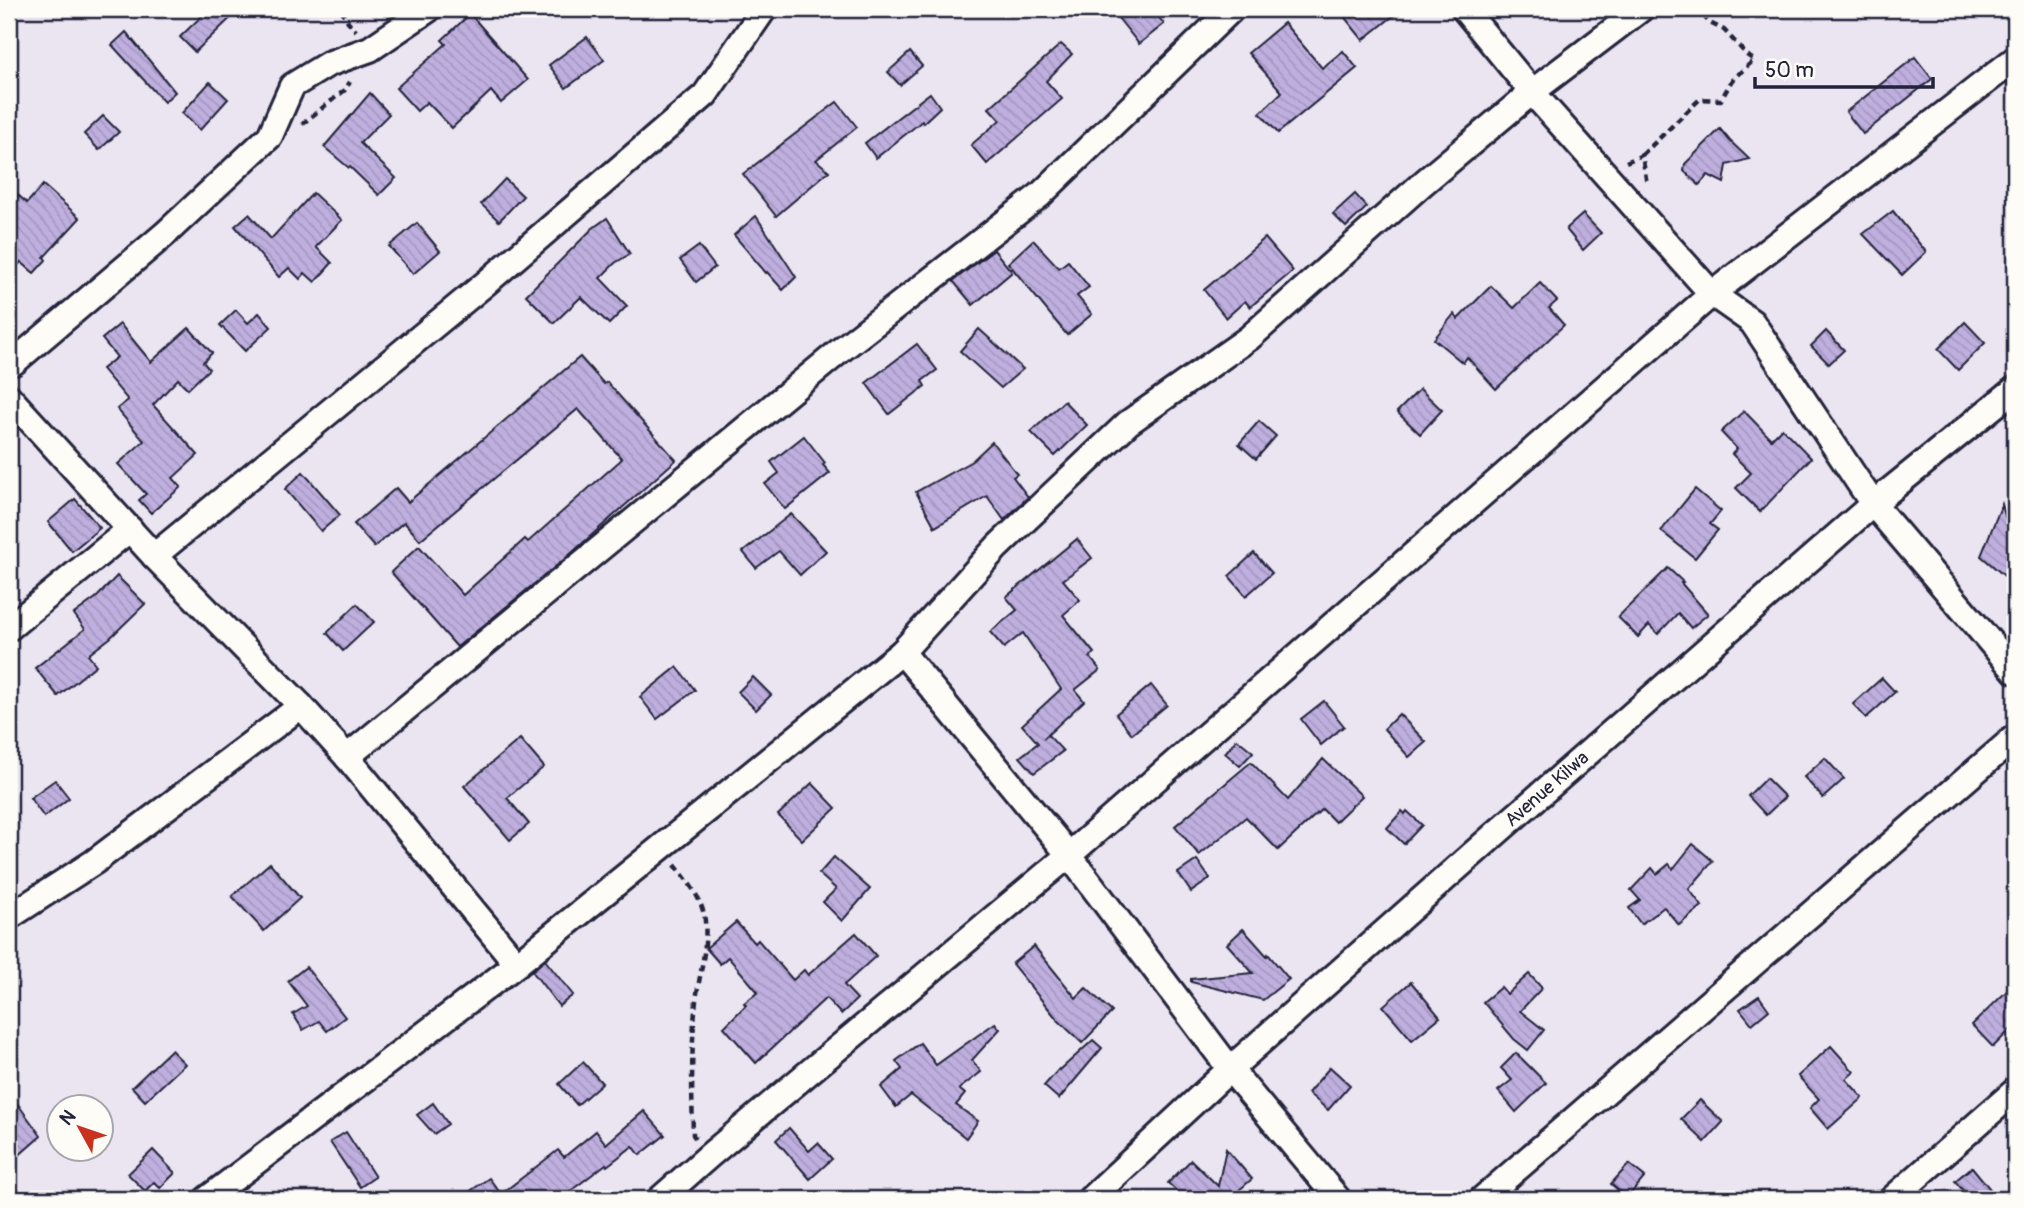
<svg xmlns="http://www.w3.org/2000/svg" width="2024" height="1208" viewBox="0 0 2024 1208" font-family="Pangolin,sans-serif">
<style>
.building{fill:url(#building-back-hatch);stroke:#22223b;stroke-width:2}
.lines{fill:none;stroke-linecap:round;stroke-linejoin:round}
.street-casing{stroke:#22223b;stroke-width:30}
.path{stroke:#22223b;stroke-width:4.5;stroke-dasharray:7 5;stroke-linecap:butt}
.street{stroke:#fdfcf7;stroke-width:24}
.labels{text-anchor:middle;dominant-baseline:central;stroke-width:7;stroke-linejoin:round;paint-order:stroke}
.street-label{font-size:19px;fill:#22223b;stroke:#fdfcf7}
</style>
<defs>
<pattern id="building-back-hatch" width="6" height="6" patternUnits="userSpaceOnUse" patternTransform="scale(1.75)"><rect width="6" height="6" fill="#bfafdf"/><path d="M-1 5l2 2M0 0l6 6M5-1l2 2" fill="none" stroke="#a496c0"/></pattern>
</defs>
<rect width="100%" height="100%" fill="#eae5f0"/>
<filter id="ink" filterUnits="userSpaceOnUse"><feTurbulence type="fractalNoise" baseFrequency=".0143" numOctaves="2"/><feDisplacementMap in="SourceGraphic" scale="14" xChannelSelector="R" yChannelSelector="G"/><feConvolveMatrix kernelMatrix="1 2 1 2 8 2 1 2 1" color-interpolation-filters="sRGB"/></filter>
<g filter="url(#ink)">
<g class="building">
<polygon points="209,9 240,9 195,52 180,37"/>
<polygon points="1111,9 1152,9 1164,24 1139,44"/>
<polygon points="1338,9 1402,9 1363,40"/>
<polygon points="470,14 528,80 501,103 491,91 452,128 427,102 417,111 396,88 446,44 442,40"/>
<polygon points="1284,23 1322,68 1343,51 1357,68 1278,133 1260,113 1282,92 1248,53"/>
<polygon points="126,32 175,92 164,102 112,45"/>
<polygon points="587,37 604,60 566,88 549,65"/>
<polygon points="1061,44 1072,54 1046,81 1062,99 987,164 971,145 1000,120 989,108"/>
<polygon points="910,52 922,66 900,85 888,72"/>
<polygon points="1915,57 1932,79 1863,134 1846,112"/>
<polygon points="210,82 228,99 200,130 182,113"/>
<polygon points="370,93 389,114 360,143 396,178 379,195 350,167 349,168 324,147"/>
<polygon points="930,93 940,107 923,123 922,121 876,158 865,143"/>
<polygon points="837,102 857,127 816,160 829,171 776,216 743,174"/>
<polygon points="103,116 119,132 99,150 84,134"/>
<polygon points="1720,129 1730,141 1749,159 1727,165 1724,183 1708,175 1699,185 1684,171 1685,164"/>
<polygon points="505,179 523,196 499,221 481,204"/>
<polygon points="43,185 80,218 44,257 46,260 34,273 21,262 9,275 9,187 27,203"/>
<polygon points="313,193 342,220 316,247 332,263 315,282 305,273 300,279 289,268 279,277 235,226 249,214 271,239"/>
<polygon points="1355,194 1367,207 1346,227 1333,214"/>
<polygon points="1893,211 1926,252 1902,275 1863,234"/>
<polygon points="1583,214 1601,233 1583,250 1566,229"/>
<polygon points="756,216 796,277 783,290 767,272 766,273 734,235"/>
<polygon points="607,218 630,254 615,263 600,278 627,306 609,324 581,297 554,323 526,295 593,228"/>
<polygon points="417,223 440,251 413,274 389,246"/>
<polygon points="1265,238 1293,271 1250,307 1245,301 1226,318 1204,290"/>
<polygon points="1033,240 1059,268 1068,261 1089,287 1077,296 1092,314 1067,335 1008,263"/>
<polygon points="699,246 715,267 696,282 680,260"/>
<polygon points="994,250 1012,272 973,305 953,281"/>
<polygon points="1540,283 1557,301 1549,308 1564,325 1496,389 1467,357 1463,363 1434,339 1454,314 1458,319 1491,286 1514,308"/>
<polygon points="236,310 248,323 259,313 271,327 245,351 220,325"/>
<polygon points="1965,322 1985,343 1958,370 1938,349"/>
<polygon points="120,324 151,362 189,328 212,353 203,362 209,369 188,389 178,379 153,405 198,455 173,478 181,487 151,513 139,500 146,494 118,464 144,441 117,409 128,400 102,369 117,357 102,339"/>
<polygon points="979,329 1023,369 1001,388 960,351"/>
<polygon points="1826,331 1844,350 1829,364 1811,346"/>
<polygon points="917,344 937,370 922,381 925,386 889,414 866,383"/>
<polygon points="580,357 604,384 607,382 676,460 566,558 457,647 391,572 419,546 463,595 525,539 528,542 622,459 578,409 420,540 404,522 374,547 354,524 396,488 408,502"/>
<polygon points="1420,389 1442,410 1420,434 1397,412"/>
<polygon points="1064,401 1087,425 1055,456 1031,432"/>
<polygon points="1744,411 1771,439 1782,428 1811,458 1760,512 1736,488 1751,473 1732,454 1737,449 1721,432"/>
<polygon points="1259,421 1276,436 1256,459 1239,444"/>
<polygon points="804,436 825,463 823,465 830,473 785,509 765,484 779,473 771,462"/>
<polygon points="992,442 1017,474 1013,477 1028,497 1004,520 987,496 935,527 916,492 972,461"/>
<polygon points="303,472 340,515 321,531 285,489"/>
<polygon points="1695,489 1721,511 1710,524 1718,530 1695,558 1661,531"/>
<polygon points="75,499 100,528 72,551 48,522"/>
<polygon points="2002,504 2015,553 2015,585 1981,556"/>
<polygon points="791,514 826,551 800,575 779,551 756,568 743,552"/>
<polygon points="1077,539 1092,558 1063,580 1080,600 1063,615 1094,653 1090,657 1100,670 1075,690 1084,701 1043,739 1048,735 1063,751 1034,773 1020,757 1038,743 1022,725 1061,689 1023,633 1004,648 990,632 1017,610 1006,597"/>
<polygon points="1254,553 1272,573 1246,596 1229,576"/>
<polygon points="1668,568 1683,582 1681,583 1708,614 1691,628 1678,613 1658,634 1649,625 1638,637 1618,617"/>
<polygon points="117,576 145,604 110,638 88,655 96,665 58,696 35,668 85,629 74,614 97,597"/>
<polygon points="357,604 374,622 343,651 327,633"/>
<polygon points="677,667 695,690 657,719 640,697"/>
<polygon points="753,677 771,695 756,710 738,692"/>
<polygon points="1882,678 1895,692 1866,718 1853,704"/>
<polygon points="1151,685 1167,705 1132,734 1116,714"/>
<polygon points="1324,701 1344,726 1321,745 1301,719"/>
<polygon points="1399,714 1426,742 1409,757 1384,729"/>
<polygon points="520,739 544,767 507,798 529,824 510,840 464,786"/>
<polygon points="1237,739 1253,752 1240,766 1225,753"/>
<polygon points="1825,758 1844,779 1823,798 1804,777"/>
<polygon points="1323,759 1362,796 1335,822 1322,809 1278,850 1246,817 1199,855 1175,826 1251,762 1288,800"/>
<polygon points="1766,778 1785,797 1766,815 1748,796"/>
<polygon points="55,780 69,798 44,817 30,798"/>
<polygon points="812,783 836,808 802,840 778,815"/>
<polygon points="1402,811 1405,814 1407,811 1422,825 1404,844 1387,828"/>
<polygon points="1693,844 1713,861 1689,889 1702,906 1679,925 1664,907 1641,924 1629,908 1640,900 1631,890 1652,868 1657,874 1669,864 1673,869"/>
<polygon points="834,857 870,889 842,921 823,902 836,889 819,874"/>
<polygon points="1197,860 1210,879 1191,892 1178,873"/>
<polygon points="270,863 300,898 264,931 232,896"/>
<polygon points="736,922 755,943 758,940 793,980 804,970 808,975 856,933 876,956 844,985 857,999 841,1014 826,998 756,1063 724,1027 746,1005 744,1003 758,992 728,957 720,964 706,948"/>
<polygon points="1243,929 1267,956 1268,954 1289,979 1263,1000 1191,982 1191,979 1253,973 1227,944"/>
<polygon points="1034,946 1076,998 1086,988 1112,1012 1082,1043 1057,1019 1012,964"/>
<polygon points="545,960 573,995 559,1006 532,971"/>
<polygon points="306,967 345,1017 327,1031 319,1021 303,1030 293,1014 307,1006 288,981"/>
<polygon points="1529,974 1542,988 1520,1011 1544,1030 1528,1050 1514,1039 1483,1002 1501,987 1507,994"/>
<polygon points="1411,982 1440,1017 1412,1040 1383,1006"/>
<polygon points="2015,983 2015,1025 1993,1047 1972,1025"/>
<polygon points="1759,996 1769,1010 1752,1024 1740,1009"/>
<polygon points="995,1023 1000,1029 972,1060 981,1072 959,1089 965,1094 956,1105 978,1121 966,1138 911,1095 896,1107 881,1087 902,1069 896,1061 920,1043 936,1065"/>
<polygon points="1093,1040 1102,1048 1059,1099 1044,1086 1059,1069 1060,1070"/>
<polygon points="1831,1046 1854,1072 1846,1079 1863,1098 1828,1129 1810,1108 1819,1099 1798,1076"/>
<polygon points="171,1050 185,1064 145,1101 132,1087"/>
<polygon points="1516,1053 1546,1083 1516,1112 1498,1091 1512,1080 1501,1068"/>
<polygon points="583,1062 602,1083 577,1105 559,1084"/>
<polygon points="1330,1067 1350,1085 1328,1110 1308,1093"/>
<polygon points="9,1092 41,1136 9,1164"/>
<polygon points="1700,1100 1723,1122 1705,1142 1681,1119"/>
<polygon points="433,1103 448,1124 434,1134 417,1115"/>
<polygon points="644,1111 665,1135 640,1155 633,1146 607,1166 606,1164 560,1199 459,1199 489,1178 501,1194 558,1150 564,1157 596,1131 606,1144"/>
<polygon points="789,1128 809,1151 818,1143 832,1159 810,1179 776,1140"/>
<polygon points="346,1132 375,1177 360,1187 330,1142"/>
<polygon points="1226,1149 1252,1179 1230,1198 1232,1199 1185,1199 1168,1183 1191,1160 1218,1186"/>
<polygon points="153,1150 175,1173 160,1188 154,1182 145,1191 128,1174"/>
<polygon points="1629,1164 1645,1177 1627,1198 1611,1184"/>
<polygon points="1972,1167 1998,1199 1970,1199 1955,1181"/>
</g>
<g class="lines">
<defs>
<g id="street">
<polyline points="1464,9 1532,92 1712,294 1752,322 1873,504 2015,671"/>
<polyline points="9,363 14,362 165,234 270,136 292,86 328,64 370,49 429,9"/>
<polyline points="9,397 154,556 301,706 347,757 517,964"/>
<polyline points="154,556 486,283 705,95 764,9"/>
<polyline points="9,628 130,529"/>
<polyline points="902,652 1069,855 1230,1069 1338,1199"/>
<polyline points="347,757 842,349 1040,195 1232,9"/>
<polyline points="9,917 94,862 301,706"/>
<polyline points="207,1199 517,964 902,652 997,547 1128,423 1249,338 1422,184 1532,92 1641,9"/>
<polyline points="660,1199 710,1155 1069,855 1712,294 2015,59"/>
<path id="s1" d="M 1090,1199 L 1230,1069 L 1493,836 L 1873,504 L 2015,389"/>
<polyline points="1482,1199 2015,737"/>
<polyline points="1892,1199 2015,1091"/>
</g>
</defs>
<use href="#street" class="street-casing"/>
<g class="path">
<polyline points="341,9 346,19 356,31"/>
<polyline points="302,124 345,90 350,82"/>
<polyline points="1642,155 1700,99 1721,100 1732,80 1754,60 1748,56 1724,30 1710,23 1697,9"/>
<polyline points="1626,162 1642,155 1647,184"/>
<path d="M 675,865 C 688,881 703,900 705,921 C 708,952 697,981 695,1011 C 691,1053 692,1094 693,1135 L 696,1139"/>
</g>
<use href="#street" class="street"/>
</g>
</g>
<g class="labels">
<g class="street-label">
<text stroke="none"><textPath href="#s1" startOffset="614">Avenue Kilwa</textPath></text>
</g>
</g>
<rect width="2024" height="1208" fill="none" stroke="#fdfcf7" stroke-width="35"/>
<rect x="18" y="18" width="1989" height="1173" fill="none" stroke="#22223b" stroke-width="2.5" filter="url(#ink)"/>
<g transform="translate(80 1128) rotate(310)"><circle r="33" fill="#fdfcf7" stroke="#a5a5ac" stroke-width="2"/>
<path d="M0-5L12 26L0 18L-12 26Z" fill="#c8321e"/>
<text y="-10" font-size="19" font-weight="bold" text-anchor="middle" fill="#22223b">N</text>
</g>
<path d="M1755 77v10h178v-10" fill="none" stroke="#22223b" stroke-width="3.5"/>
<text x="1765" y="77" font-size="21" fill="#22223b" stroke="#fdfcf7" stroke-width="5" paint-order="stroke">50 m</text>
</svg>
